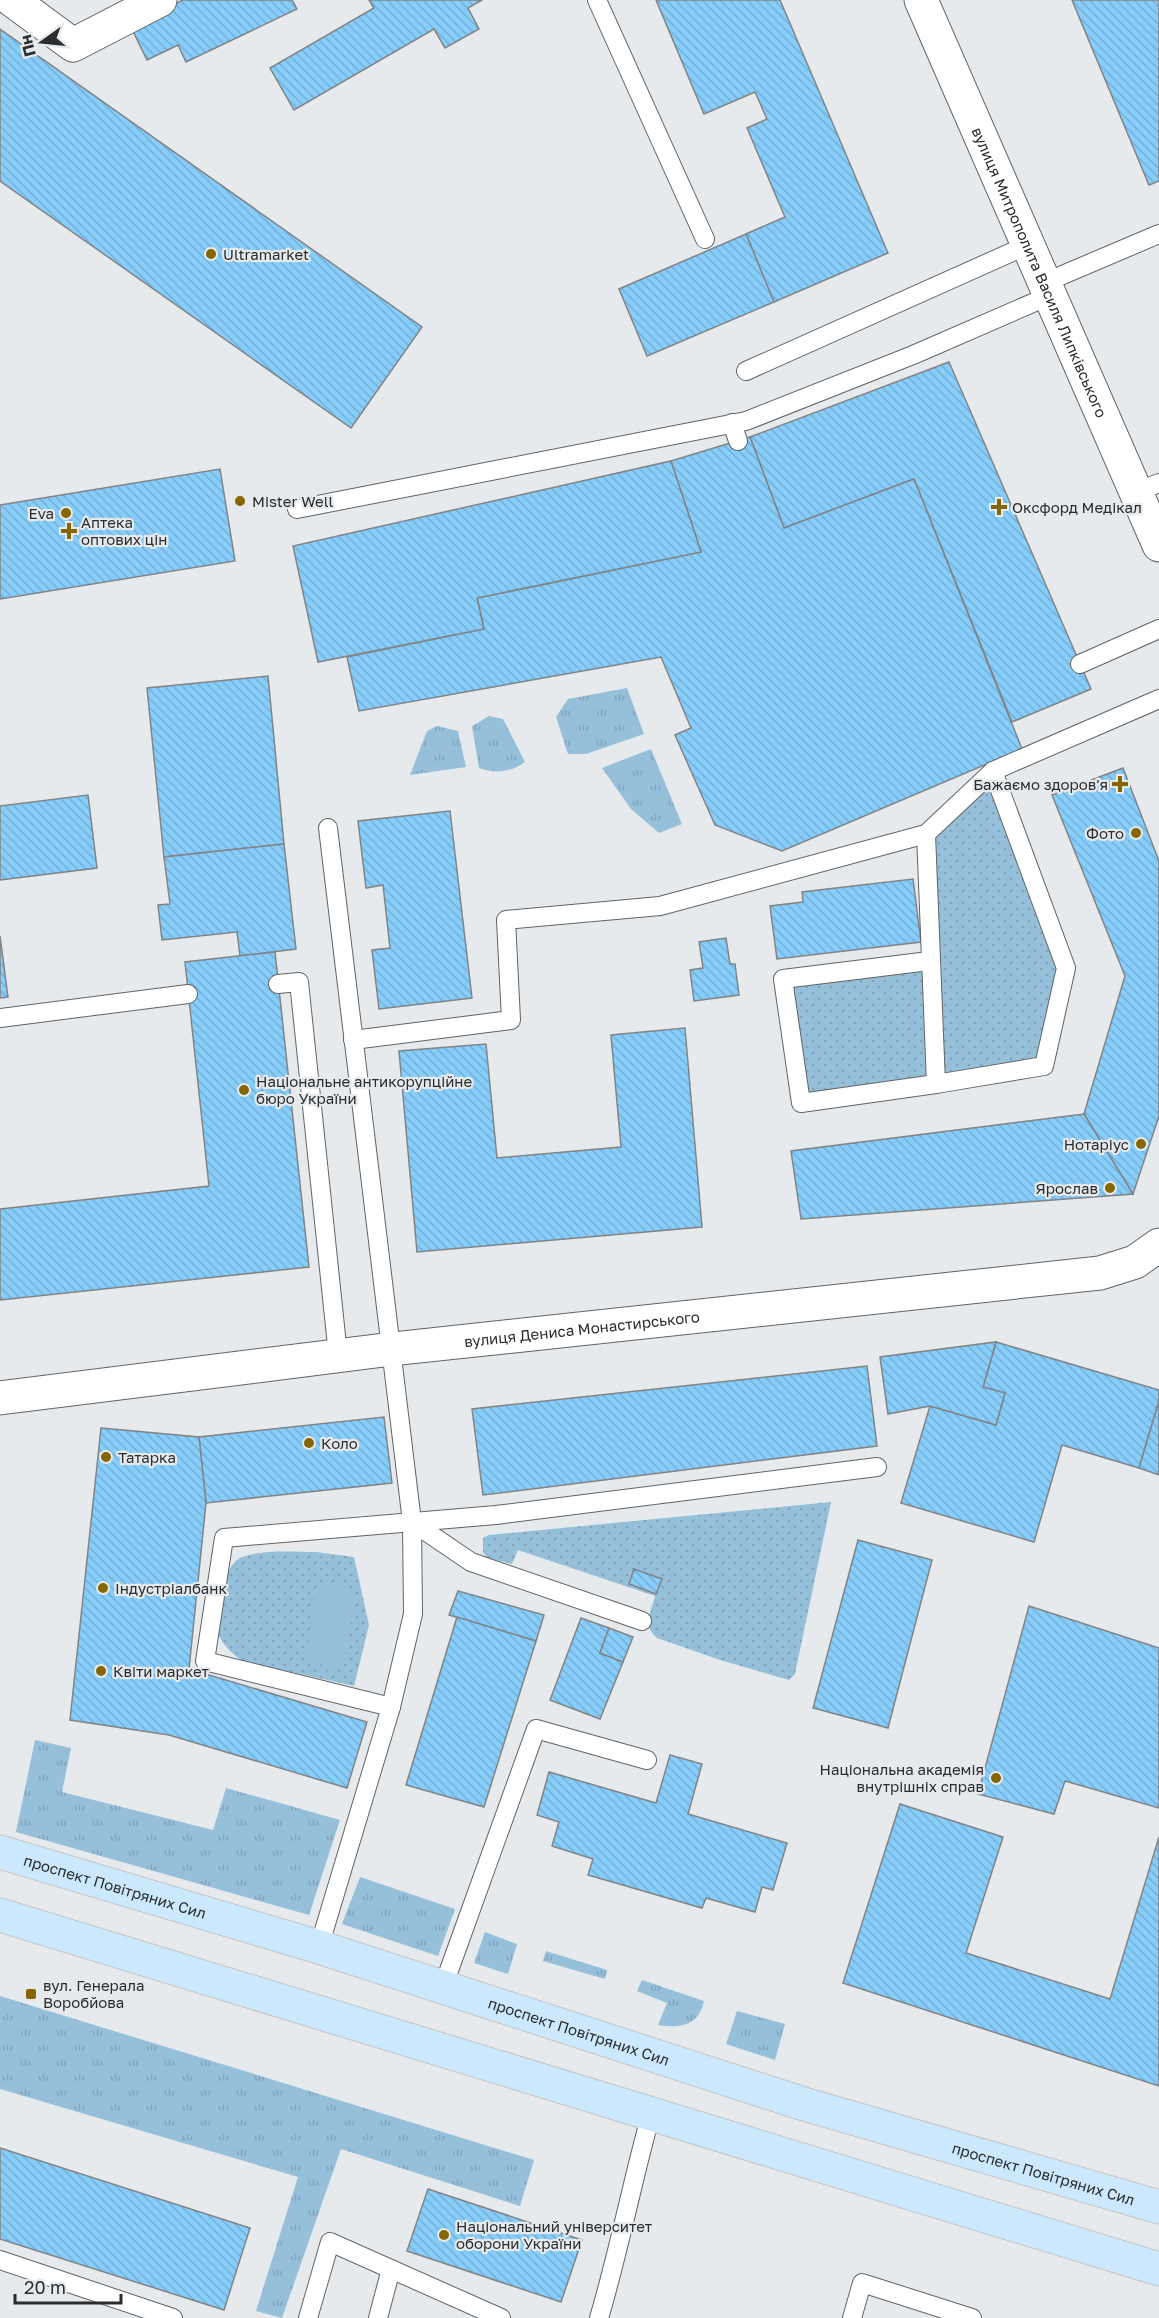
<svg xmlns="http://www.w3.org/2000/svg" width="1159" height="2318" viewBox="0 0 1159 2318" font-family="'Golos Text',sans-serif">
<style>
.grass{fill:url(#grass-tufts)}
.park{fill:url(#park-dots)}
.garden{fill:#96bfda}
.building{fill:url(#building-back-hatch);stroke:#818487;stroke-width:1.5}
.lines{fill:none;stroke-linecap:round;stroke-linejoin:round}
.service-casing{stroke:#616466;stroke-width:20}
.minor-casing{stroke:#616466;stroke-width:35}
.secondary-casing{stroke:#616466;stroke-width:35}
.primary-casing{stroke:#c4c4c4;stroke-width:35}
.service{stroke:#fff;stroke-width:18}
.minor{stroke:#fff;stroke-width:33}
.secondary{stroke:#fff;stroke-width:33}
.primary{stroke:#cbe8fc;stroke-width:33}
.poi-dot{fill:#856600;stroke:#e6eaec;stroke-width:2}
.labels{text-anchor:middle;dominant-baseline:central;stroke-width:4.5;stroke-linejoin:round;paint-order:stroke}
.poi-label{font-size:15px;fill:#2b2c2d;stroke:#e6eaec;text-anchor:start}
.street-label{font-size:15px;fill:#2b2c2d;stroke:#e6eaec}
</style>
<defs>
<pattern id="grass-tufts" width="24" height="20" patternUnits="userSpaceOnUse" patternTransform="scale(1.5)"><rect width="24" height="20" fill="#96bfda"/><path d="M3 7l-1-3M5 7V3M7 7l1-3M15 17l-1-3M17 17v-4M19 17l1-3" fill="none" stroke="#81a4bb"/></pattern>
<pattern id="park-dots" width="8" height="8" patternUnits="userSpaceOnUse" patternTransform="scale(1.5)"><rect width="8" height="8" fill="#96bfda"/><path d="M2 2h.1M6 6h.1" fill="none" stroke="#81a4bb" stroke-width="1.8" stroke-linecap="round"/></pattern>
<pattern id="building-back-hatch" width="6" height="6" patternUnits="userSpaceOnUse" patternTransform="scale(1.5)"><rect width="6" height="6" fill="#86cdfa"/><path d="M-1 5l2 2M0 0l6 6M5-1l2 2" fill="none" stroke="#74b0d7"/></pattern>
</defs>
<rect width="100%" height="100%" fill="#e6eaec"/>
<g class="grass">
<polygon points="627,688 644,734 586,754 568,754 556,717 568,699"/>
<path d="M 489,716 L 503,719 L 525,762 C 512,772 494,774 479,768 L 472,726 Z"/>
<polygon points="437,726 458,731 466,767 410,775 427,731"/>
<polygon points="651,749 682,824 659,833 631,809 602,768"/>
<polygon points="35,1740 71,1748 62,1792 213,1830 226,1788 340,1820 309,1915 16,1832"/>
<polygon points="360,1877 455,1909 438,1956 342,1924"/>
<polygon points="485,1932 517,1944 508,1974 474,1963"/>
<polygon points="546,1951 607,1970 605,1979 543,1961"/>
<path d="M 642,1980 L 704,2001 C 699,2025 681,2029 658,2025 L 667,2003 L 637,1991 Z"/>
<polygon points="0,1996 534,2160 520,2206 341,2149 282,2318 256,2311 298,2177 0,2089"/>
<polygon points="737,2011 785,2024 775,2060 726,2044"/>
</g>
<g class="park">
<polygon points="993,771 1066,968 1044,1066 801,1103 783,979 929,961 926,834"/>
<path d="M 831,1502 L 795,1674 L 789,1680 L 720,1660 L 657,1638 C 642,1625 651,1613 655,1596 L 518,1550 L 512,1564 L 487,1558 L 483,1552 L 483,1538 L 489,1535 Z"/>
<path d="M 316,1552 L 354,1557 L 369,1625 L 354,1686 L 242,1661 C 232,1653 222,1645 218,1633 C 213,1615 223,1564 242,1557 C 264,1549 293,1552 316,1552 Z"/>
</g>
<polygon class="garden" points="317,1583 356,1589 343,1668 306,1662"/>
<g class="building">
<polygon points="183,0 292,0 297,9 186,62 178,45 147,60 130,25"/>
<polygon points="369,0 482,0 468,8 479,29 445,48 434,29 294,110 270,68 374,8"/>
<polygon points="656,0 780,0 888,253 774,302 746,234 785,217 747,128 767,119 755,92 704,114"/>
<polygon points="1072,0 1159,0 1159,181 1149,185"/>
<polygon points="0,29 422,327 351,428 0,181"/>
<polygon points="746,234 774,302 647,356 619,289"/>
<polygon points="949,362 1091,689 1012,722 914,479 784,528 750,437"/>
<polygon points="750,437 784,528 914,479 1022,749 782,851 715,825 675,735 691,728 661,657 359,711 347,657 484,629 477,598 701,552 671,461"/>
<polygon points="671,461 701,552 477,598 484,629 318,662 293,546"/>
<polygon points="220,469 235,561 0,599 0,505"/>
<polygon points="268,676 284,844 164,857 147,688"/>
<polygon points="1123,768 1159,861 1159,1116 1133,1194 1084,1114 1125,976 1052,795"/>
<polygon points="88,795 97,868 0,880 0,806"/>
<polygon points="450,811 472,998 379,1009 372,950 390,948 383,885 366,888 358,821"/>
<polygon points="284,844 296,949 240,956 237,932 162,940 158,905 170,904 164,857"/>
<polygon points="913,879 921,942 777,959 770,906 803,902 802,892"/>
<polygon points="0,936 8,997 0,998"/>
<polygon points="726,938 730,964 735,964 739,995 694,1001 690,970 703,968 699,942"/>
<polygon points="275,952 309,1267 0,1300 0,1209 209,1186 185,962"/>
<polygon points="685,1028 702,1227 417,1252 399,1051 486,1044 497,1158 621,1147 611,1035"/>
<polygon points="1084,1114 1133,1194 801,1219 791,1151"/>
<polygon points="996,1342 1159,1390 1159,1401 1139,1468 1062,1445 1034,1542 901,1503 930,1406 996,1425 1005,1393 983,1387"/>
<polygon points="996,1342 983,1387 1005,1393 996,1425 930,1406 888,1414 880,1357"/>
<polygon points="867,1366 877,1446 483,1495 472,1409"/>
<polygon points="1159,1401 1159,1475 1139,1468"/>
<polygon points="384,1417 392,1483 206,1503 199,1437"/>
<polygon points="101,1428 199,1437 206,1503 189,1669 367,1722 347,1788 169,1735 70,1720"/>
<polygon points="858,1540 932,1560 888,1728 813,1708"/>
<polygon points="634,1569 662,1579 656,1594 629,1584"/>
<polygon points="458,1591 544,1615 536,1641 449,1615"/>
<polygon points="1029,1606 1159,1648 1159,1808 1065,1781 1054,1814 978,1794"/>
<polygon points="457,1617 536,1641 484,1807 406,1785"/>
<polygon points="581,1618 609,1628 600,1653 623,1662 600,1719 550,1700"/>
<polygon points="609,1628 633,1637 623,1662 600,1653"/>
<polygon points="670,1755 702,1764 688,1814 787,1843 773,1890 762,1887 755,1912 706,1898 702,1908 588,1875 593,1859 552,1846 559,1822 537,1815 549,1772 656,1803"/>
<polygon points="900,1804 1003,1837 966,1953 1110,1999 1159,1837 1159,2086 843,1983"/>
<polygon points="0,2148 250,2228 224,2310 0,2239"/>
<polygon points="428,2189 582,2240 561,2302 407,2251"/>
</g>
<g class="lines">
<defs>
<g id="service">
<polyline points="597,0 705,239"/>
<polyline points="1046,282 1159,234"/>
<polyline points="746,371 1030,244"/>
<polyline points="732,423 738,441"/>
<polyline points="1136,492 1159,483"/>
<polyline points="297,509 746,421 913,355 1051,295"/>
<polyline points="1080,664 1159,629"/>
<polyline points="926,834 936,1084"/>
<polyline points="929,961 783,979 801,1103 936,1084 1044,1066 1066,968 993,771"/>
<polyline points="278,984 299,982 338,1355"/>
<polyline points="0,1018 188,994"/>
<polyline points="353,1040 511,1020 506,920 660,906 926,834 993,771 1159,699"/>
<polyline points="412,1522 471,1562 642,1621"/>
<polyline points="391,1707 205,1661 224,1538 496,1515 877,1467"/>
<polyline points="319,1947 391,1707 413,1614 412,1522 328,828"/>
<polyline points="443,1987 536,1729 647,1760"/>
<polyline points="0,2260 173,2318"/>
<polyline points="308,2318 330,2242 501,2318"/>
<polyline points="378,2318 391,2269"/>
<path d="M 599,2318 C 619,2251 632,2182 651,2114"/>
<polyline points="852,2318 862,2283 972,2318"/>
</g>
<g id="minor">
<polyline points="12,0 73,45 160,0"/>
<path id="s1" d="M 0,1398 L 392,1349 L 1100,1273 L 1135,1262 L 1159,1245"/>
</g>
<g id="secondary">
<path id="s2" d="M 921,0 L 1159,545"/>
</g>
<g id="primary">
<path id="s3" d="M 0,1852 L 319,1947 L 804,2104 L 1159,2207"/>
<polyline points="0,1915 1159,2269"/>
</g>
</defs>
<use href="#service" class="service-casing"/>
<use href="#minor" class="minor-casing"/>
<use href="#secondary" class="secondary-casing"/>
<use href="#primary" class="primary-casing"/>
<use href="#service" class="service"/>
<use href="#minor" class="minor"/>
<use href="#secondary" class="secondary"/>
<use href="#primary" class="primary"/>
</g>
<g class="poi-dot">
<circle cx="211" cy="254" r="6"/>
<circle cx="240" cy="501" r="6"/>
<path d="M996 498h6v6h6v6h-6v6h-6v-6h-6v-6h6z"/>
<circle cx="66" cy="513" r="6"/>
<path d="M66 522h6v6h6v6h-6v6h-6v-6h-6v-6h6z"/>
<path d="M1117 775h6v6h6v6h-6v6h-6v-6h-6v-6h6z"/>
<circle cx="1136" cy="833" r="6"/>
<circle cx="244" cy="1090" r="6"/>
<circle cx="1141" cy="1144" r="6"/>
<circle cx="1110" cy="1188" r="6"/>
<circle cx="309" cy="1443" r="6"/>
<circle cx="106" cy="1457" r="6"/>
<circle cx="103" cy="1588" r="6"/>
<circle cx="101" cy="1671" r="6"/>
<circle cx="996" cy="1778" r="6"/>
<rect x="25" y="1988" width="12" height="12" rx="3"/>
<circle cx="444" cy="2235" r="6"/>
</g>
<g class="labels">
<g class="poi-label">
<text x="223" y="254">Ultramarket</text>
<text x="252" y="501">Mister Well</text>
<text x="1012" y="507">Оксфорд Медікал</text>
<text x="54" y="513" text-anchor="end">Eva</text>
<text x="81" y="522">Аптека<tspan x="81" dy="17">оптових цін</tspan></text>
<text x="1108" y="784" text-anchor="end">Бажаємо здоров'я</text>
<text x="1124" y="833" text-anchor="end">Фото</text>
<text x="256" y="1081">Національне антикорупційне<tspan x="256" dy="17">бюро України</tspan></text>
<text x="1129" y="1144" text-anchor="end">Нотаріус</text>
<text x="1098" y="1188" text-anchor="end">Ярослав</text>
<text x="321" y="1443">Коло</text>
<text x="118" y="1457">Татарка</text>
<text x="115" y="1588">Індустріалбанк</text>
<text x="113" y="1671">Квіти маркет</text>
<text x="984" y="1769" text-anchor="end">Національна академія<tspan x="984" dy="17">внутрішніх справ</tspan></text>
<text x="43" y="1985">вул. Генерала<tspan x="43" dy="17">Воробйова</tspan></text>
<text x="456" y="2226">Національний університет<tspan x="456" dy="17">оборони України</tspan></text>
</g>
<g class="street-label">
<text stroke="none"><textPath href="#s2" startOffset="297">вулиця Митрополита Василя Липківського</textPath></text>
<text stroke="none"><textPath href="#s1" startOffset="586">вулиця Дениса Монастирського</textPath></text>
<text stroke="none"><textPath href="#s3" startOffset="120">проспект Повітряних Сил</textPath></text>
<text stroke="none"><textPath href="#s3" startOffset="606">проспект Повітряних Сил</textPath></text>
<text stroke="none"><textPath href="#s3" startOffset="1092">проспект Повітряних Сил</textPath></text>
</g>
</g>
<g transform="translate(42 42) rotate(255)" stroke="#e6eaec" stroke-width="4.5" paint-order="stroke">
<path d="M0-4.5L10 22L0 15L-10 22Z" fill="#2b2c2d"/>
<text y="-9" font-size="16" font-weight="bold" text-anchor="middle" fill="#2b2c2d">Пн</text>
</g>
<path d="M15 2294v9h106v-9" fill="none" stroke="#2b2c2d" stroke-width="3"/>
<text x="24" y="2294" font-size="18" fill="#2b2c2d" stroke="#e6eaec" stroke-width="4.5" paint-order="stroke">20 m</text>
</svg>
